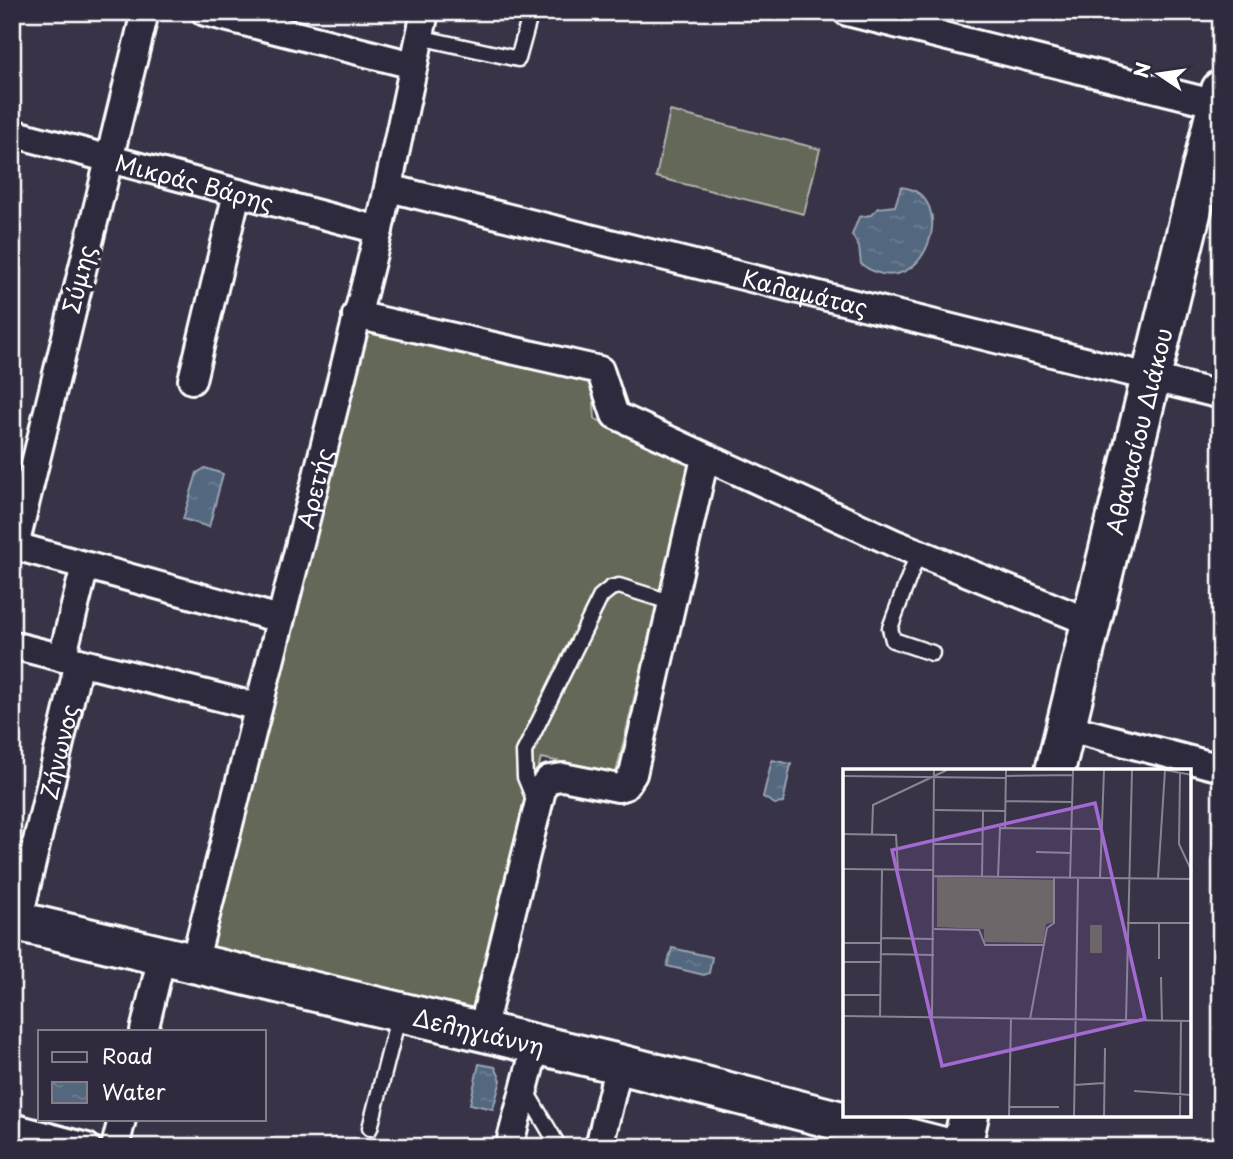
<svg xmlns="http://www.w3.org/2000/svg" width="1233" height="1159" viewBox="0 0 1233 1159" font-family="'Playpen Sans',sans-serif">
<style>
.grass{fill:#646759;stroke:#b2b3ac;stroke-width:2}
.water{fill:url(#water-ripples);stroke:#98a4b2;stroke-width:2}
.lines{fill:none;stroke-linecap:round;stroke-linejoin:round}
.lane-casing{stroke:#fff;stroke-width:19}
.street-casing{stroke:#fff;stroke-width:32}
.secondary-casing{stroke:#fff;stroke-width:44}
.lane{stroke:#2f2a3d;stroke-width:14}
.street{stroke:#2f2a3d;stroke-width:26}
.secondary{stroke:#2f2a3d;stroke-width:38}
.labels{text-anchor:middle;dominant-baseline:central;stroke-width:7;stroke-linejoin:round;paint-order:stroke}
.street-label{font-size:23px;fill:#fff;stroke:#2f2a3d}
.inset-road{fill:none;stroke:#888591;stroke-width:2}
.view{fill:#a36bd2;fill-opacity:0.15;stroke:#a36bd2;stroke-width:3.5}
.inset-edge{fill:none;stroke:#fff;stroke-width:3.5}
</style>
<defs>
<pattern id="water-ripples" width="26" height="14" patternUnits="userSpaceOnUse" patternTransform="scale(1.75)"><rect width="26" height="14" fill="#53677f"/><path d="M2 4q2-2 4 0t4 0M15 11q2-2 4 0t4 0" fill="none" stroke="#6d7e92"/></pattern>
</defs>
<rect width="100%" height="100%" fill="#393348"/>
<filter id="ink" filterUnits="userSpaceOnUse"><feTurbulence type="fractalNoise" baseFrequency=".0143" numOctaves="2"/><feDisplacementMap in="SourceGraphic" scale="14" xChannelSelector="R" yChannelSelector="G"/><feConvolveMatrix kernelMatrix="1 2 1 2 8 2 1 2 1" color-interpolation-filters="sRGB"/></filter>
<g filter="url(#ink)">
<g class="grass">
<polygon points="670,111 820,149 804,214 656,177"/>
<polygon points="367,315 592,371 595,419 692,458 616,773 541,758 473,1013 204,949"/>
</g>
<g class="water">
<path d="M 901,187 C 963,194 923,310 861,264 L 859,247 L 852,235 L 859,217 L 871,215 L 878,208 L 895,206 Z"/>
<polygon points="205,468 223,474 209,527 183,519 197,473"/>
<polygon points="772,760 791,764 783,803 775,804 763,797"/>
<polygon points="672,948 712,957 709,973 704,975 667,966"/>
<polygon points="479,1064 495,1067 501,1080 493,1109 470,1104"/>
</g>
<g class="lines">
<defs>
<g id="lane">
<polyline points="419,37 518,59 531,12"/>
<polyline points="918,553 890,628 893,640 932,653"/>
<polyline points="536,804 525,777 524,752 601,596 611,588 619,586 673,603"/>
<polyline points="524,1088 559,1147"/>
<polyline points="370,1128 399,1014"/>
</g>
<g id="street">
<polyline points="145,12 15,546 280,619"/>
<polyline points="205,12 413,65"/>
<polyline points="847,12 1217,104"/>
<path id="s1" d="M 12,133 L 379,230"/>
<path id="s2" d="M 389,188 L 1221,395"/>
<polyline points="356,315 600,370 615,415 894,543 1092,623"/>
<polyline points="192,380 237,193"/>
<polyline points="12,645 258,707"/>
<polyline points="62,658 85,566"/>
<polyline points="1065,727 1221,768"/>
<path id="s3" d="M 18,922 L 79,662"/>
<path id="s4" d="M 194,963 L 379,230 L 425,12"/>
<polyline points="144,1031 162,956"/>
<polyline points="482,1031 543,786 549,779 563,777 618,788 625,786 633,774 705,458"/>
<polyline points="12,1127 87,1147"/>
<polyline points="115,1147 122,1119"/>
<polyline points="509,1147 536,1044"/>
<polyline points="599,1147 619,1064"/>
</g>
<g id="secondary">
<path id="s5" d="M 1055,771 L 1221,90"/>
<path id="s6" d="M 12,920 L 619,1064 L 943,1147"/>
<polyline points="962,1147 969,1115"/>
</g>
</defs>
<use href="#lane" class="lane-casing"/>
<use href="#street" class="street-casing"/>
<use href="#secondary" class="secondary-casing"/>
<use href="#lane" class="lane"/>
<use href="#street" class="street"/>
<use href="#secondary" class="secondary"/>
</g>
</g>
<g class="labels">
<g class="street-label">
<text stroke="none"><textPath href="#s1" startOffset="189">Μικράς Βάρης</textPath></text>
<text transform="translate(78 279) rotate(-76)">Σύμης</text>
<text stroke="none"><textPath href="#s2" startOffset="429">Καλαμάτας</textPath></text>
<text stroke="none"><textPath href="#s5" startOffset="350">Αθανασίου Διάκου</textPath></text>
<text stroke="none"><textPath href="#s4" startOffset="490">Αρετής</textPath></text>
<text stroke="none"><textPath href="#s3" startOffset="175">Ζήνωνος</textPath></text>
<text stroke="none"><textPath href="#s6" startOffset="480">Δεληγιάννη</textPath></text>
</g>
</g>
<g transform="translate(843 769)">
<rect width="348" height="348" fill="#393348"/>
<path d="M 94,108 L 211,111 L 211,153 L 203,155 L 200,174 L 141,173 L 141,160 L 94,158 ZM 247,156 L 259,156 L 259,184 L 247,184 Z" fill="#646759"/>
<path class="inset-road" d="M 322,1 L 349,6M 337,5 L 336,75 L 349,103M 0,7 L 163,9M 163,7 L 229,6M 163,32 L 229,33M 92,41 L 163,42M 162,59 L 163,1M 0,65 L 53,66 L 55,101M 29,65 L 30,36 L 104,1M 91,75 L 139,75M 193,83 L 228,84M 0,100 L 91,101M 91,107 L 349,110M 139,108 L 140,42M 155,108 L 157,59 L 258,60M 257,109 L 261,1M 315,109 L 322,1M 227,110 L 230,1M 284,154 L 349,154M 91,160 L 136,161 L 142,176 L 200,176M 38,169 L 91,170M 0,174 L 38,174M 38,185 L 91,186M 316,190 L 316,154M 0,193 L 39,193M 318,208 L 319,252M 0,226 L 37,226M 0,247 L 349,252M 37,248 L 39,101M 89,249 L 91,1M 187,250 L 204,159 L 211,154 L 211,109M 283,252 L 289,1M 231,316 L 261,314M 291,322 L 349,326M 166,338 L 216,338M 166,348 L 168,250M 231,348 L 235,110M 261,348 L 262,279M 337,348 L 338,252"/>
<path class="view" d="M 252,34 L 302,250 L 99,297 L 49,81 Z"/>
<rect width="348" height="348" class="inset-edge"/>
</g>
<rect width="1233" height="1159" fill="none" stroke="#2f2a3d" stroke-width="42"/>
<rect x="21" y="21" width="1191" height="1117" fill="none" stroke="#fff" stroke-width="2.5" filter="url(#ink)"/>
<rect x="38" y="1030" width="228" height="91" fill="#2f2a3d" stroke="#827f8b" stroke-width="2"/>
<rect x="52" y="1052" width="35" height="10" fill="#2f2a3d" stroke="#827f8b" stroke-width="2"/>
<text x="102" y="1064" font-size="21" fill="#ffffff">Road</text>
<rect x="52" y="1082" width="35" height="21" fill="url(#water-ripples)" stroke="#827f8b" stroke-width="2"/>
<text x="102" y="1100" font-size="21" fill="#ffffff">Water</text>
<g transform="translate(1159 74) rotate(283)" stroke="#2f2a3d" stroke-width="5" paint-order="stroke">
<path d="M0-5L12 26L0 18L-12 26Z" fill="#ffffff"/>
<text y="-10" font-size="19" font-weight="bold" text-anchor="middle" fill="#ffffff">N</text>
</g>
</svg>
